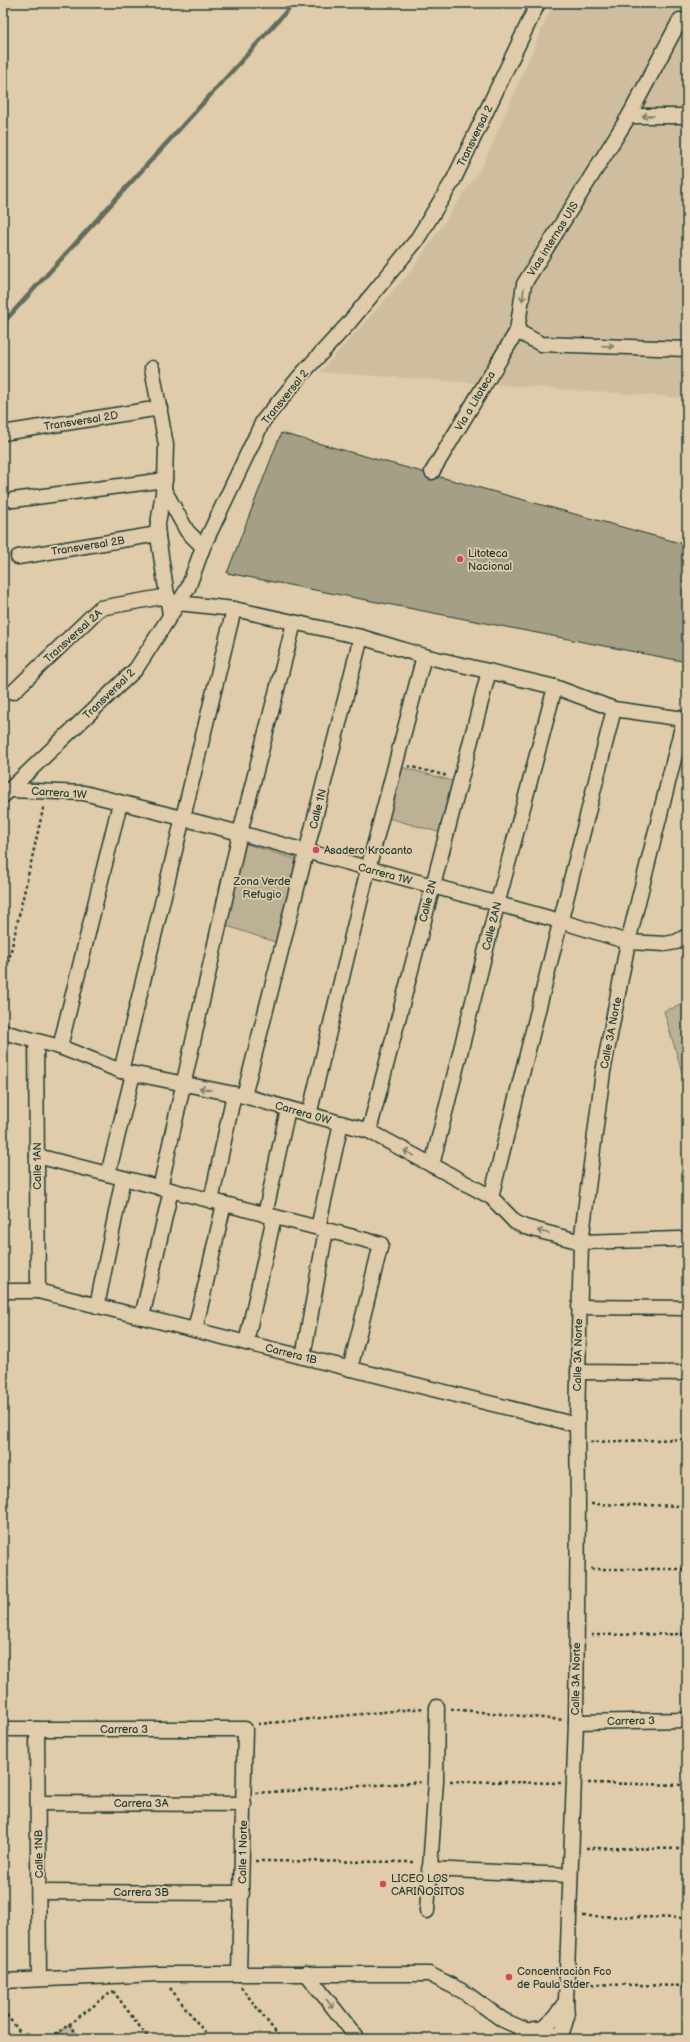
<svg xmlns="http://www.w3.org/2000/svg" width="690" height="2042" viewBox="0 0 690 2042" font-family="'Balsamiq Sans',sans-serif">
<style>
.built{fill:#cebe9f}
.green{fill:#bdb195;stroke:#6e7764}
.lines{fill:none;stroke-linecap:round;stroke-linejoin:round}
.stream{stroke:#626e5d;stroke-width:4.5}
.building{fill:#a49f85;stroke:#1f3d34}
.minor-casing{stroke:#1f3d34;stroke-width:17}
.path{stroke:#1f3d34;stroke-width:2.5;stroke-dasharray:3 3;stroke-linecap:butt}
.minor{stroke:#e0cbaa;stroke-width:14}
.oneway{stroke:#767d69}
.poi-dot{fill:#d1495b;stroke:#e0cbaa;stroke-width:1.5}
.labels{text-anchor:middle;dominant-baseline:central;stroke-width:3.5;stroke-linejoin:round;paint-order:stroke}
.street-label{font-size:11px;fill:#1f3d34;stroke:#e0cbaa}
.poi-label{font-size:11px;fill:#1f3d34;stroke:#e0cbaa;text-anchor:start}
.park-label{font-size:11px;fill:#274339;stroke:#e0cbaa}
</style>
<rect width="100%" height="100%" fill="#e0cbaa"/>
<filter id="ink" filterUnits="userSpaceOnUse"><feTurbulence type="fractalNoise" baseFrequency=".025" numOctaves="2"/><feDisplacementMap in="SourceGraphic" scale="8" xChannelSelector="R" yChannelSelector="G"/><feConvolveMatrix kernelMatrix="1 2 1 2 8 2 1 2 1" color-interpolation-filters="sRGB"/></filter>
<g filter="url(#ink)">
<polygon class="built" points="613,3 687,3 687,398 320,372 412,270 484,163 552,6"/>
<g class="green">
<polygon points="401,767 456,782 442,833 388,818"/>
<polygon points="240,842 302,861 281,944 221,924"/>
<polygon points="687,1003 687,1089 664,1011"/>
<polygon points="69,2024 81,2039 62,2039 58,2034"/>
</g>
<g class="lines">
<polyline class="stream" points="3,323 294,3"/>
</g>
<polygon class="building" points="281,433 687,545 687,662 227,573"/>
<g class="lines">
<defs>
<g id="minor">
<polyline points="629,116 680,20"/>
<polyline points="687,116 629,116 524,284 517,331 541,344 687,349"/>
<polyline points="152,368 166,445 165,480 157,530 170,615"/>
<polyline points="3,433 160,408"/>
<polyline points="432,472 517,331"/>
<polyline points="163,488 187,531 203,547"/>
<polyline points="13,500 165,480"/>
<polyline points="18,557 158,534"/>
<polyline points="178,603 234,609 361,637 424,656 555,687 614,709 684,719 628,942 603,1072 581,1242 577,1425 578,1504 576,1722 566,2001 567,2017 560,2039"/>
<polyline points="13,692 100,608 168,596"/>
<polyline points="10,790 84,793 240,833 560,921 628,942 665,944 676,942 687,936"/>
<polyline points="3,796 136,669 188,588 203,547 263,421 301,375 348,324 416,241 454,179 538,3"/>
<polyline points="3,1032 60,1047 121,1071 244,1096 369,1131 491,1197 515,1222 525,1227 581,1242 679,1239"/>
<polyline points="36,1041 38,1291"/>
<polyline points="60,1047 120,803"/>
<polyline points="121,1071 234,609"/>
<polyline points="244,1096 361,637"/>
<polyline points="309,1115 368,869 424,656"/>
<polyline points="369,1131 489,671"/>
<polyline points="37,1156 381,1244 350,1369"/>
<polyline points="432,1165 497,905 555,687"/>
<polyline points="108,1174 133,1074"/>
<polyline points="160,1188 240,833 294,623"/>
<polyline points="491,1197 614,709"/>
<polyline points="211,1201 234,1094"/>
<polyline points="265,1215 288,1109"/>
<polyline points="318,1228 341,1123"/>
<polyline points="3,1291 38,1291 577,1425"/>
<polyline points="97,1306 123,1178"/>
<polyline points="579,1307 687,1308"/>
<polyline points="142,1317 171,1190"/>
<polyline points="195,1330 224,1204"/>
<polyline points="246,1343 274,1217"/>
<polyline points="303,1357 326,1230"/>
<polyline points="578,1372 687,1373"/>
<polyline points="576,1722 687,1720"/>
<polyline points="3,1729 245,1729 239,1974"/>
<polyline points="37,1729 39,1979"/>
<polyline points="38,1803 244,1804"/>
<polyline points="429,1869 570,1875"/>
<polyline points="40,1892 242,1893"/>
<polyline points="427,1911 436,1781 437,1707"/>
<polyline points="306,1973 358,2039"/>
<polyline points="3,1981 158,1974 429,1974 464,1992 503,2020 528,2031"/>
<polyline points="542,2029 555,2017 566,2001"/>
<path d="M 519,2039 C 530,2025 548,2026 560,2039"/>
</g>
</defs>
<use href="#minor" class="minor-casing"/>
<g class="path">
<polyline points="408,766 448,776"/>
<polyline points="3,986 44,805"/>
<polyline points="590,1442 687,1439"/>
<polyline points="591,1504 687,1506"/>
<polyline points="591,1569 687,1569"/>
<polyline points="591,1635 687,1634"/>
<polyline points="451,1709 563,1720"/>
<polyline points="258,1724 424,1708"/>
<polyline points="450,1781 561,1783"/>
<polyline points="588,1783 687,1785"/>
<polyline points="256,1793 423,1782"/>
<polyline points="586,1848 687,1849"/>
<polyline points="255,1861 416,1862"/>
<polyline points="583,1916 687,1918"/>
<polyline points="580,1984 687,1986"/>
<polyline points="241,1987 281,2039"/>
<polyline points="170,1988 210,2039"/>
<polyline points="113,1991 149,2039"/>
<polyline points="3,2010 25,2039"/>
<polyline points="69,2024 81,2039"/>
<polyline points="50,2039 113,1991"/>
</g>
<use href="#minor" class="minor"/>
</g>
<defs><path id="oneway-shaft" d="M-6 0H5M1.5-3L5.5 0L1.5 3" fill="none" stroke-width="1.6" stroke-linecap="round" stroke-linejoin="round"/></defs>
<g class="oneway">
<use href="#oneway-shaft" transform="translate(648 116) rotate(180)"/>
<use href="#oneway-shaft" transform="translate(523 295) rotate(98)"/>
<use href="#oneway-shaft" transform="translate(608 346) rotate(2)"/>
<use href="#oneway-shaft" transform="translate(205 1089) rotate(-169)"/>
<use href="#oneway-shaft" transform="translate(409 1153) rotate(-152)"/>
<use href="#oneway-shaft" transform="translate(543 1232) rotate(-166)"/>
<use href="#oneway-shaft" transform="translate(330 2004) rotate(52)"/>
</g>
</g>
<g class="poi-dot">
<circle cx="460" cy="559" r="4"/>
<circle cx="316" cy="850" r="4"/>
<circle cx="383" cy="1884" r="4"/>
<circle cx="509" cy="1977" r="4"/>
</g>
<g class="labels">
<g class="street-label">
<text transform="translate(475 136) rotate(-64)">Transversal 2</text>
<text transform="translate(553 239) rotate(-58)">Vias internas UIS</text>
<text transform="translate(285 397) rotate(-51)">Transversal 2</text>
<text transform="translate(475 401) rotate(-59)">Via a Litoteca</text>
<text transform="translate(81 421) rotate(-9)">Transversal 2D</text>
<text transform="translate(88 546) rotate(-9)">Transversal 2B</text>
<text transform="translate(73 636) rotate(-42)">Transversal 2A</text>
<text transform="translate(109 694) rotate(-44)">Transversal 2</text>
<text transform="translate(59 793) rotate(4)">Carrera 1W</text>
<text transform="translate(318 809) rotate(-76)">Calle 1N</text>
<text transform="translate(385 874) rotate(15)">Carrera 1W</text>
<text transform="translate(428 901) rotate(-76)">Calle 2N</text>
<text transform="translate(492 926) rotate(-76)">Calle 2AN</text>
<text transform="translate(611 1033) rotate(-79)">Calle 3A Norte</text>
<text transform="translate(303 1113) rotate(16)">Carrera 0W</text>
<text transform="translate(37 1166) rotate(-90)">Calle 1AN</text>
<text transform="translate(291 1354) rotate(14)">Carrera 1B</text>
<text transform="translate(578 1355) rotate(-89)">Calle 3A Norte</text>
<text transform="translate(576 1679) rotate(-89)">Calle 3A Norte</text>
<text transform="translate(631 1721) rotate(-1)">Carrera 3</text>
<text x="124" y="1729">Carrera 3</text>
<text x="141" y="1803">Carrera 3A</text>
<text transform="translate(243 1852) rotate(-89)">Calle 1 Norte</text>
<text transform="translate(39 1854) rotate(-91)">Calle 1NB</text>
<text x="141" y="1892">Carrera 3B</text>
</g>
<g class="poi-label">
<text x="468" y="553">Litoteca<tspan x="468" dy="13">Nacional</tspan></text>
<text x="324" y="850">Asadero Krocanto</text>
<text x="391" y="1878">LICEO LOS<tspan x="391" dy="13">CARIÑOSITOS</tspan></text>
<text x="517" y="1971">Concentración Fco<tspan x="517" dy="13">de Paula Stder</tspan></text>
</g>
<g class="park-label">
<text x="262" y="881">Zona Verde<tspan x="262" dy="13">Refugio</tspan></text>
</g>
</g>
<rect width="690" height="2042" fill="none" stroke="#e0cbaa" stroke-width="16"/>
<rect x="8" y="8" width="674" height="2026" fill="none" stroke="#1f3d34" stroke-width="1.5" filter="url(#ink)"/>
</svg>
